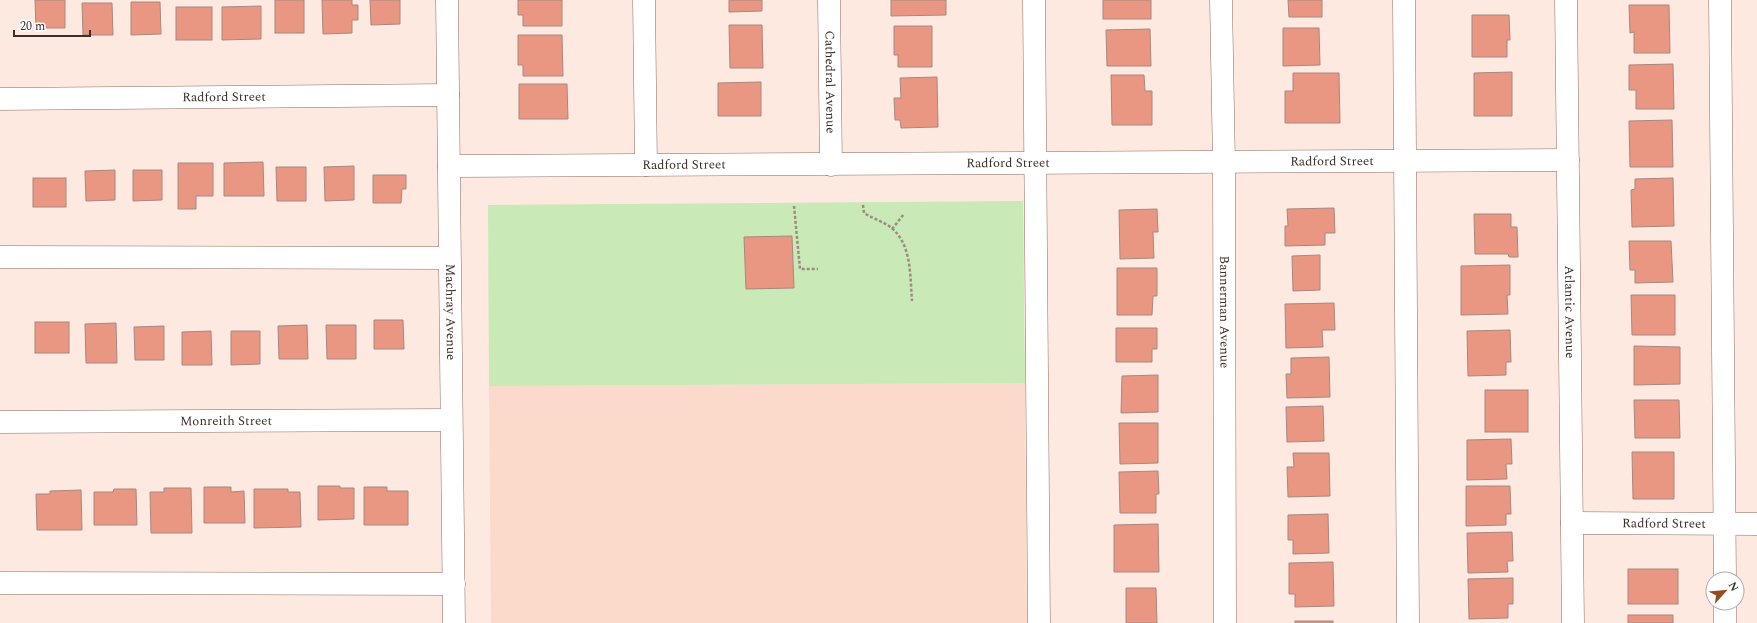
<svg xmlns="http://www.w3.org/2000/svg" width="1757" height="623" viewBox="0 0 1757 623" font-family="Spectral,serif">
<style>
.built{fill:#fbd9cb}
.green{fill:#c9e9b6}
.building{fill:#e99783;stroke:#a8877e}
.lines{fill:none;stroke-linecap:round;stroke-linejoin:round}
.minor-casing{stroke:#8a6b5f;stroke-width:23}
.path{stroke:#9c8a84;stroke-width:2.5;stroke-dasharray:3 2;stroke-linecap:butt}
.minor{stroke:#fff;stroke-width:22}
.labels{text-anchor:middle;dominant-baseline:central;stroke-width:3;stroke-linejoin:round;paint-order:stroke}
.street-label{font-size:13px;fill:#3d2f2a;stroke:#fff}
</style>
<rect width="100%" height="100%" fill="#fee9e1"/>
<polygon class="built" points="1025,383 1027,623 491,623 489,386"/>
<polygon class="green" points="1023,201 1025,383 489,386 488,205"/>
<g class="building">
<polygon points="35,0 65,0 65,28 36,28"/>
<rect x="275" y="0" width="29" height="33"/>
<polygon points="322,0 352,0 352,5 358,5 358,20 352,20 352,33 323,34"/>
<polygon points="370,0 400,0 400,24 371,25"/>
<polygon points="518,0 562,0 562,26 523,26 523,15 518,15"/>
<polygon points="729,0 762,0 762,11 729,12"/>
<polygon points="891,0 946,0 946,15 891,16"/>
<rect x="1103" y="0" width="48" height="19"/>
<polygon points="1288,0 1322,0 1322,17 1289,17"/>
<polygon points="131,2 160,2 161,34 131,35"/>
<polygon points="82,3 112,3 113,35 83,35"/>
<polygon points="1629,5 1669,5 1670,53 1634,53 1634,32 1630,33"/>
<polygon points="261,6 261,39 222,40 222,7"/>
<rect x="176" y="7" width="36" height="33"/>
<polygon points="1472,15 1509,15 1510,40 1507,40 1507,57 1472,57"/>
<polygon points="729,25 762,25 763,68 730,68"/>
<polygon points="894,26 932,26 932,67 898,67 898,55 894,55"/>
<polygon points="1283,28 1319,28 1320,65 1283,66"/>
<polygon points="1150,29 1151,66 1107,66 1106,30"/>
<polygon points="518,35 562,35 563,76 523,76 523,65 518,65"/>
<polygon points="1673,64 1674,109 1636,109 1636,90 1629,90 1629,65"/>
<polygon points="1512,72 1512,116 1474,116 1474,73"/>
<polygon points="1293,73 1339,73 1340,123 1285,123 1285,91 1293,91"/>
<polygon points="1111,75 1144,75 1145,91 1152,91 1152,125 1112,125"/>
<polygon points="937,77 938,127 901,128 900,120 895,120 894,98 901,98 900,78"/>
<polygon points="761,82 761,116 718,116 718,83"/>
<polygon points="519,84 567,84 568,119 519,119"/>
<polygon points="1672,120 1673,167 1630,167 1629,121"/>
<polygon points="263,162 264,196 224,196 224,163"/>
<polygon points="178,163 213,163 213,196 196,196 196,209 178,209"/>
<polygon points="354,166 354,200 325,201 324,167"/>
<polygon points="276,167 306,167 306,201 277,201"/>
<polygon points="115,170 115,200 86,201 85,171"/>
<polygon points="133,170 162,170 162,200 133,201"/>
<polygon points="373,175 406,175 406,189 402,189 401,203 373,203"/>
<rect x="33" y="178" width="33" height="29"/>
<polygon points="1673,178 1674,226 1632,227 1631,190 1635,189 1635,179"/>
<polygon points="1334,208 1335,233 1325,233 1325,245 1285,246 1285,226 1288,226 1287,209"/>
<polygon points="1157,209 1158,232 1153,232 1154,258 1120,259 1119,210"/>
<polygon points="1474,214 1511,214 1511,227 1517,227 1518,257 1509,257 1508,254 1475,254"/>
<polygon points="792,236 794,288 746,289 744,237"/>
<polygon points="1629,241 1671,241 1673,282 1635,283 1635,270 1630,270"/>
<polygon points="1320,255 1320,290 1293,291 1292,256"/>
<polygon points="1510,265 1510,295 1507,295 1508,314 1461,315 1461,266"/>
<polygon points="1117,268 1157,268 1157,296 1153,296 1152,315 1117,315"/>
<polygon points="1631,295 1675,295 1675,335 1632,335"/>
<polygon points="1334,303 1335,330 1322,330 1323,347 1286,348 1285,304"/>
<polygon points="374,320 403,320 404,349 374,349"/>
<rect x="35" y="322" width="34" height="31"/>
<polygon points="116,323 117,363 86,363 85,324"/>
<polygon points="307,325 308,359 279,359 278,326"/>
<polygon points="326,325 356,325 356,359 327,359"/>
<polygon points="164,326 164,360 135,360 134,327"/>
<polygon points="1116,328 1157,328 1157,349 1152,349 1152,362 1116,362"/>
<polygon points="1510,330 1511,362 1506,362 1506,375 1468,376 1467,331"/>
<polygon points="211,331 212,365 182,365 182,332"/>
<polygon points="231,331 260,331 260,364 231,365"/>
<polygon points="1634,346 1680,347 1680,384 1634,385"/>
<polygon points="1329,357 1330,397 1287,398 1286,374 1291,374 1291,358"/>
<polygon points="1158,375 1158,412 1121,413 1122,376"/>
<rect x="1485" y="390" width="43" height="42"/>
<polygon points="1634,400 1679,400 1680,438 1635,438"/>
<polygon points="1323,406 1324,441 1287,442 1286,407"/>
<polygon points="1119,423 1158,423 1158,463 1120,464"/>
<polygon points="1511,439 1512,464 1506,464 1507,479 1467,480 1467,440"/>
<polygon points="1632,452 1674,452 1674,499 1633,499"/>
<polygon points="1293,453 1329,453 1330,496 1288,497 1287,467 1294,467"/>
<polygon points="1158,471 1159,494 1156,494 1156,513 1120,513 1119,472"/>
<polygon points="318,486 340,486 340,488 354,488 354,519 318,520"/>
<polygon points="1466,486 1510,486 1511,514 1506,514 1506,525 1466,526"/>
<polygon points="204,487 231,487 231,492 244,491 245,523 204,523"/>
<polygon points="364,487 387,487 387,491 408,491 408,525 364,525"/>
<polygon points="164,488 191,488 192,533 151,533 150,492 164,492"/>
<polygon points="114,489 136,489 137,525 94,525 94,492 113,492"/>
<polygon points="254,489 288,489 288,492 300,492 301,527 254,528"/>
<polygon points="81,490 82,530 37,530 36,494 50,494 50,491"/>
<polygon points="1328,514 1329,553 1293,554 1293,540 1288,540 1288,515"/>
<polygon points="1158,524 1159,572 1114,572 1114,525"/>
<polygon points="1512,532 1513,561 1507,561 1508,572 1468,573 1467,533"/>
<polygon points="1333,562 1334,606 1295,607 1295,594 1289,594 1289,563"/>
<rect x="1628" y="569" width="50" height="35"/>
<polygon points="1513,578 1513,604 1508,604 1508,618 1469,619 1468,579"/>
<polygon points="1126,588 1156,588 1157,623 1126,623"/>
<rect x="1628" y="615" width="45" height="8"/>
<rect x="1295" y="621" width="38" height="2"/>
</g>
<g class="lines">
<defs>
<g id="minor">
<path id="s1" d="M 447,0 L 454,623"/>
<polyline points="644,0 646,165"/>
<path id="s2" d="M 829,0 L 831,165"/>
<polyline points="1034,0 1039,623"/>
<path id="s3" d="M 1221,0 L 1224,163 L 1225,623"/>
<polyline points="1404,0 1408,623"/>
<path id="s4" d="M 1566,0 L 1573,623"/>
<polyline points="1720,0 1725,579"/>
<path id="s5" d="M 0,99 L 448,95"/>
<path id="s6" d="M 449,166 L 1568,160"/>
<polyline points="0,257 449,258"/>
<path id="s7" d="M 0,422 L 451,420"/>
<path id="s8" d="M 1572,523 L 1757,524"/>
<polyline points="0,583 454,584"/>
<polyline points="1725,603 1725,623"/>
</g>
</defs>
<use href="#minor" class="minor-casing"/>
<g class="path">
<path d="M 863,205 L 864,213 C 872,218 881,221 889,226 C 912,242 910,276 912,301"/>
<polyline points="794,206 800,269 818,269"/>
<polyline points="892,229 904,214"/>
</g>
<use href="#minor" class="minor"/>
</g>
<g class="labels">
<g class="street-label">
<text stroke="none"><textPath href="#s2" startOffset="82">Cathedral Avenue</textPath></text>
<text stroke="none"><textPath href="#s5" startOffset="224">Radford Street</textPath></text>
<text stroke="none"><textPath href="#s6" startOffset="883">Radford Street</textPath></text>
<text stroke="none"><textPath href="#s6" startOffset="559">Radford Street</textPath></text>
<text stroke="none"><textPath href="#s6" startOffset="235">Radford Street</textPath></text>
<text stroke="none"><textPath href="#s3" startOffset="312">Bannerman Avenue</textPath></text>
<text stroke="none"><textPath href="#s4" startOffset="312">Atlantic Avenue</textPath></text>
<text stroke="none"><textPath href="#s1" startOffset="312">Machray Avenue</textPath></text>
<text stroke="none"><textPath href="#s7" startOffset="226">Monreith Street</textPath></text>
<text stroke="none"><textPath href="#s8" startOffset="92">Radford Street</textPath></text>
</g>
</g>
<g transform="translate(1725 591) rotate(63)"><circle r="19" fill="#ffffff" stroke="#b1acaa"/>
<path d="M0-3L7 15L0 10L-7 15Z" fill="#924d21"/>
<text y="-6" font-size="11" font-weight="bold" text-anchor="middle" fill="#3d2f2a">N</text>
</g>
<path d="M14 30v6h76v-6" fill="none" stroke="#3d2f2a" stroke-width="2"/>
<text x="20" y="30" font-size="12" fill="#3d2f2a" stroke="#ffffff" stroke-width="3" paint-order="stroke">20 m</text>
</svg>
